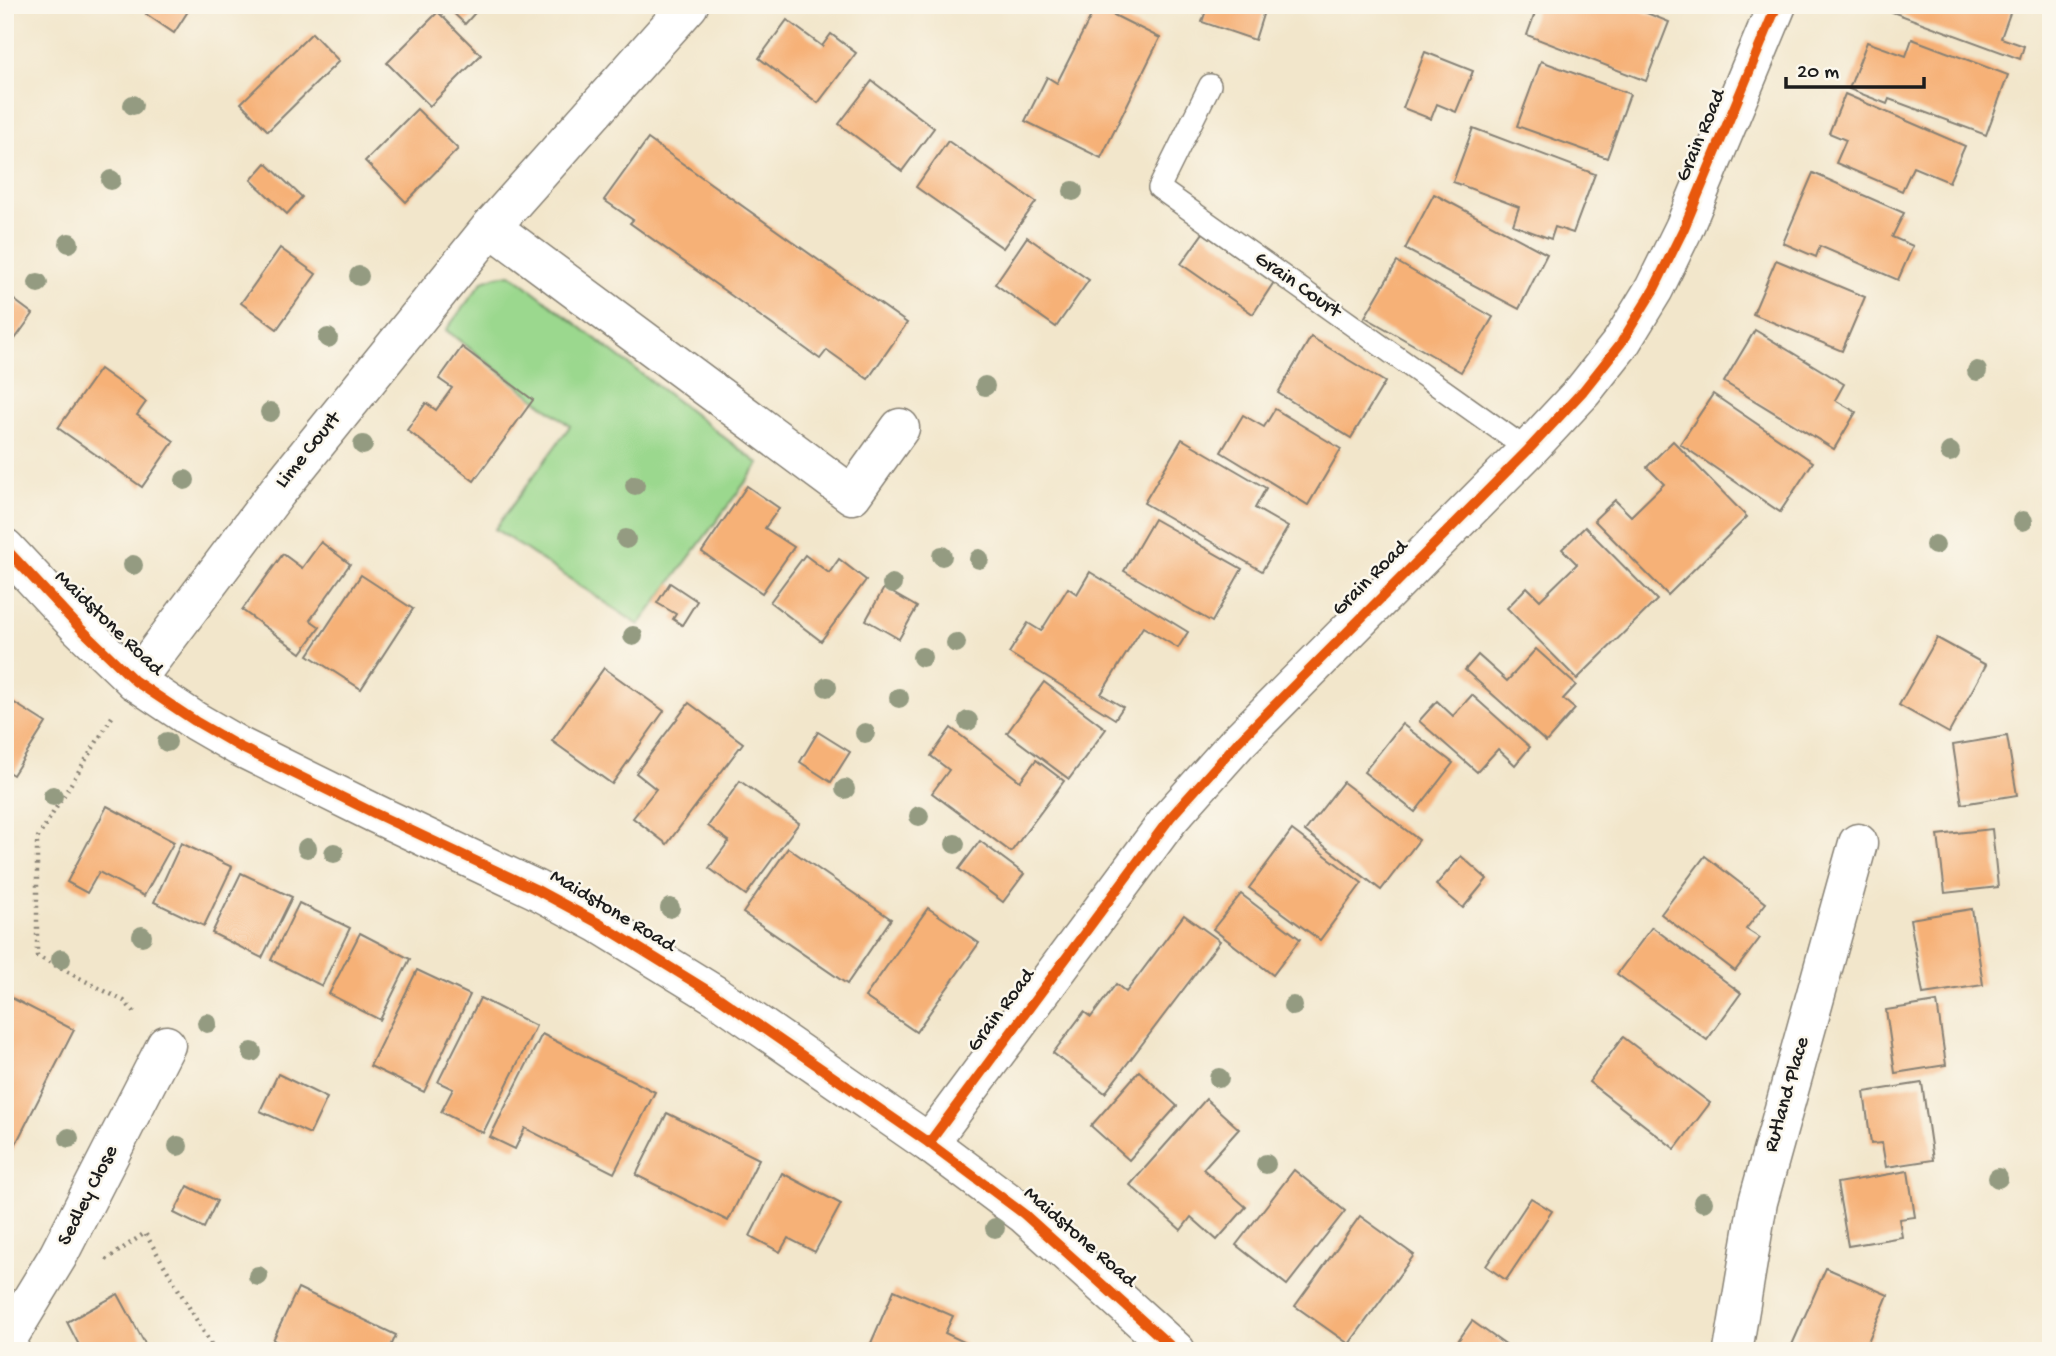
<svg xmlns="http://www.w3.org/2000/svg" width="2056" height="1356" viewBox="0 0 2056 1356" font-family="'Gochi Hand',sans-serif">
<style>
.green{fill:#9bd88e;stroke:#5c7a55;stroke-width:2}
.building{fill:#f6b177}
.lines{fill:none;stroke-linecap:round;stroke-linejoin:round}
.service-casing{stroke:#878174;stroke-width:24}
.minor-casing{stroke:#878174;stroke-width:41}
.tertiary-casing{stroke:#878174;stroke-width:41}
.path{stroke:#878174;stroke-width:4.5;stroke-dasharray:2 5;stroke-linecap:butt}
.service{stroke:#fff;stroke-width:21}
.minor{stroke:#fff;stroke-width:38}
.tertiary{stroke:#fff;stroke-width:38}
.cycleway-casing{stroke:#fbf7ec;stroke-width:15}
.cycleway{stroke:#e8590c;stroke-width:10}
.tree{fill:#949b81}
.labels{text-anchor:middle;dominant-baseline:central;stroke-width:5;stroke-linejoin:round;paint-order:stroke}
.street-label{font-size:21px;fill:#1c1c1c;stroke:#fbf7ec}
</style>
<rect width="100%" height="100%" fill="#fbf7ec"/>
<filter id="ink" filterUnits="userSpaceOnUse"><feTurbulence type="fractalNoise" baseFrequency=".0143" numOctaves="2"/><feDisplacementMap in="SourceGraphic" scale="14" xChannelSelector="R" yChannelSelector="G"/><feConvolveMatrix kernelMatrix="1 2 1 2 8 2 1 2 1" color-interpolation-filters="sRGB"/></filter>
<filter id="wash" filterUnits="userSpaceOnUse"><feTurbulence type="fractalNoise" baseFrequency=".00686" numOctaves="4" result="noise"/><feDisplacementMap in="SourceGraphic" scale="28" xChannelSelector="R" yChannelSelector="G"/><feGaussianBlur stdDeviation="1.57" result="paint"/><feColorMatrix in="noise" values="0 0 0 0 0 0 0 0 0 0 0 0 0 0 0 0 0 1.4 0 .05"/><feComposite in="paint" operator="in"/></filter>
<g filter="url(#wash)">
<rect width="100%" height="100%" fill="#f2e6cb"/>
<polygon class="green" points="511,274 759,464 639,625 495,529 570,426 446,330 483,281 497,276"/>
<g id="blocks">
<g class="building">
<polygon points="152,5 192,5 174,33 146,14"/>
<polygon points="445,5 482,5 465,24"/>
<polygon points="1208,5 1266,5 1255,40 1202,22"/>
<polygon points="1538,5 1627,5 1669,22 1646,81 1527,35"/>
<polygon points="1886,5 2013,5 2001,38 2024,46 2020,59 1884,9"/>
<polygon points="1096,6 1160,38 1101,158 1025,121 1047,77 1057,83"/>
<polygon points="438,12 481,55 430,106 387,63"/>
<polygon points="787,20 822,46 831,34 856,53 818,103 759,58"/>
<polygon points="312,33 339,61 268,131 241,103"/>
<polygon points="1912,39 2008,75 1986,135 1889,99 1887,104 1849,89 1867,42 1906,56"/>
<polygon points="1425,52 1473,71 1456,112 1437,104 1431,119 1403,108"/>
<polygon points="1541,61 1630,94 1607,158 1517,126"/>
<polygon points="872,81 934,128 902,171 839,124"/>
<polygon points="1845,94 1965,146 1949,182 1913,167 1902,191 1836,163 1846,140 1829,133"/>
<polygon points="417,109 458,149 406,202 365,161"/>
<polygon points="1473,128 1595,174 1573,233 1555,227 1551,239 1513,225 1519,207 1453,182"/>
<polygon points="648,139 907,323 868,379 827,350 820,359 630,223 633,220 604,200"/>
<polygon points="948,141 1036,202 1003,248 916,187"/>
<polygon points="266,163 302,197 287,214 251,180"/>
<polygon points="1813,173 1904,213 1892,237 1913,246 1898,280 1820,246 1816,257 1783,243"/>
<polygon points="1434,194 1547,254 1519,309 1405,249"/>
<polygon points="1203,233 1274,282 1253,314 1181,264"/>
<polygon points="1027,237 1089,280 1056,327 995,284"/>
<polygon points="280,248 316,274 277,329 241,303"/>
<polygon points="1776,260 1865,297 1842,351 1753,314"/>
<polygon points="1397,262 1493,317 1461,372 1365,317"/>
<polygon points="5,293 33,314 5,353"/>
<polygon points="1755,330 1844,384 1835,400 1856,412 1834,449 1724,382"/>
<polygon points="1311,337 1385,382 1351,438 1278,393"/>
<polygon points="462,347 533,400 474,481 407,430 426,403 436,410 452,388 439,379"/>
<polygon points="100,369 146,402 137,415 174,441 142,487 58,428"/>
<polygon points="1713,394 1813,462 1780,512 1680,444"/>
<polygon points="1275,409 1341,449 1308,505 1221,452 1243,415 1264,427"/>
<polygon points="1182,439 1266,488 1255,508 1288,527 1262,571 1144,503"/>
<polygon points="1673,441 1747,517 1668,595 1594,520 1615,500 1631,516 1664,484 1647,467"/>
<polygon points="747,486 779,508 765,528 794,547 762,593 702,552"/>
<polygon points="1154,519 1242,569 1212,622 1124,571"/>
<polygon points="1585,527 1657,600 1577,679 1507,608 1527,587 1540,600 1577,564 1562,549"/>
<polygon points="321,542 350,564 310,620 320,627 301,653 242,610 283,554 302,568"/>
<polygon points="805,555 829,573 839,559 866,580 821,641 770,602"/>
<polygon points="1090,572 1188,632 1178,648 1143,627 1101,694 1123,707 1115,719 1009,653 1028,623 1041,631 1068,588 1077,594"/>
<polygon points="361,575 413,609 361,689 308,655"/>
<polygon points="670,583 697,601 682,625 673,619 676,614 657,603"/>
<polygon points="884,588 917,607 899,639 866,620"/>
<polygon points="1937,638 1986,665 1949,733 1899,705"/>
<polygon points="1536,649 1576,685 1563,699 1575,709 1546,742 1465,670 1478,655 1507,681"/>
<polygon points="604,668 664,711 612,784 552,741"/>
<polygon points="1044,682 1106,729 1069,779 1007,733"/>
<polygon points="1472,695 1530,747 1515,765 1498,749 1477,772 1419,721 1437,701 1453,716"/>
<polygon points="5,697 46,723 13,775 5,770"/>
<polygon points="689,703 743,743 667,844 633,818 656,789 636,773"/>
<polygon points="1402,724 1453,763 1415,812 1364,772"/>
<polygon points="951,728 1020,781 1036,760 1064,781 1011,852 932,793 949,770 931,756"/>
<polygon points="818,732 850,752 831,782 800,762"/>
<polygon points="2007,736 2017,795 1962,804 1953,745"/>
<polygon points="740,781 799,823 746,895 709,868 729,841 708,826"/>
<polygon points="1343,782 1419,840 1381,890 1305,831"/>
<polygon points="107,806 174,842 144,896 99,872 87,893 67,882"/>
<polygon points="1992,829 1998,887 1945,893 1938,835"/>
<polygon points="1292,830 1362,883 1320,940 1249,888"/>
<polygon points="980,841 1024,874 1003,902 959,869"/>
<polygon points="181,843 232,867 204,926 154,902"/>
<polygon points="788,848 891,919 847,984 743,913"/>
<polygon points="1461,856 1487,879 1463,908 1436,885"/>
<polygon points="1705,856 1766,903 1746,929 1760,938 1735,971 1661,914"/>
<polygon points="241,873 292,897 262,958 212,933"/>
<polygon points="1241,894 1300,939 1273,975 1213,929"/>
<polygon points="299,903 350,928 322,986 271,960"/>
<polygon points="928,908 979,943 916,1032 865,997"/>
<polygon points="1972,909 1983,985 1923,994 1910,919"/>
<polygon points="1184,915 1220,941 1105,1093 1053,1053 1084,1012 1091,1017 1116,984 1126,992"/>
<polygon points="1652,927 1741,993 1707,1040 1617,974"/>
<polygon points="360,933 410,959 380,1020 329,994"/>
<polygon points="417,970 470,995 424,1092 370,1066"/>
<polygon points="8,996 74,1030 5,1165 5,1000"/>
<polygon points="480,998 536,1026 483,1133 441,1112 453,1089 438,1082"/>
<polygon points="1937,1002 1946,1065 1895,1073 1886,1010"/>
<polygon points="542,1034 655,1092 614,1173 525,1128 515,1149 490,1137"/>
<polygon points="1623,1037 1710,1103 1675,1149 1589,1082"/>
<polygon points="1139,1071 1177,1106 1129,1160 1091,1126"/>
<polygon points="278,1074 327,1098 310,1134 260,1111"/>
<polygon points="1922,1083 1933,1160 1886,1167 1882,1143 1871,1144 1864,1092"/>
<polygon points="1206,1099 1239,1129 1203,1169 1246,1207 1217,1240 1191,1217 1181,1230 1130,1185"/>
<polygon points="667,1113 759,1159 728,1221 636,1175"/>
<polygon points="1294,1170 1345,1211 1287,1285 1236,1245"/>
<polygon points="1908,1171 1915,1217 1899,1219 1902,1237 1848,1246 1837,1183"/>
<polygon points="782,1173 841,1204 815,1252 788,1238 780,1252 750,1236"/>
<polygon points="188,1186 217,1201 204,1228 174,1213"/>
<polygon points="1531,1198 1552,1211 1506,1280 1486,1266"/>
<polygon points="1360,1216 1414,1255 1349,1344 1295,1306"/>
<polygon points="1826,1268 1888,1295 1864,1351 1800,1351 1791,1347"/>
<polygon points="298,1288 396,1335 389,1351 296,1351 273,1340"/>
<polygon points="894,1290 953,1316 945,1333 964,1342 960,1351 887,1351 871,1343"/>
<polygon points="118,1294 149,1351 82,1351 67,1322"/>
<polygon points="1472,1321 1514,1351 1451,1351"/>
</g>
</g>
</g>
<g filter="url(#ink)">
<use href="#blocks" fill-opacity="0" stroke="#878174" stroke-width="2"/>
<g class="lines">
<defs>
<polyline id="service" points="1210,85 1159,188 1528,450"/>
<g id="minor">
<polyline points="491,227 852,495 900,428"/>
<polyline points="135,681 277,492 491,227 689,5"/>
<polyline points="929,1143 1170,818 1237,743 1528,450 1583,391 1621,343 1654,289 1684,228 1777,5"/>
<polyline points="5,1343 58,1256 166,1045"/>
<polyline points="1733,1351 1758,1202 1858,843"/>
</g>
<polyline id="tertiary" points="5,548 78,626 135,681 195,721 240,747 374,813 535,889 600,924 715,995 929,1143 1024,1214 1176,1351"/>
</defs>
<use href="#service" class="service-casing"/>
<use href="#minor" class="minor-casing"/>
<use href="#tertiary" class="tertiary-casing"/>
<g class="path">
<polyline points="112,717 37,839 37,956 124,1001 136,1014"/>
<polyline points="106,1260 145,1233 215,1351"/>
</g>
<use href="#service" class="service"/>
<use href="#minor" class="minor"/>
<use href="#tertiary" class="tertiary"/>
<defs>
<g id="cycleway">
<polyline points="5,548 78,626 135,681 195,721 240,747 374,813 535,889 600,924 715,995 929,1143 1024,1214 1176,1351"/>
<polyline points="929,1143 1170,818 1237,743 1528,450 1583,391 1621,343 1654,289 1684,228 1777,5"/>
</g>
</defs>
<use href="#cycleway" class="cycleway-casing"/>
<use href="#cycleway" class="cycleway"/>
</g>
<g class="tree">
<circle cx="133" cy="105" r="10"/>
<circle cx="111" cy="180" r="10"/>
<circle cx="1073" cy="191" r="10"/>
<circle cx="69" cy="243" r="10"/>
<circle cx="359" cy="276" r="10"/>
<circle cx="38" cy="283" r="10"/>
<circle cx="328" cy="338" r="10"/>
<circle cx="1977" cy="371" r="10"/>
<circle cx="985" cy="386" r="10"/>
<circle cx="270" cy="412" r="10"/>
<circle cx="363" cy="445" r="10"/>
<circle cx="1950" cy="452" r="10"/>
<circle cx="185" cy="480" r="10"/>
<circle cx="635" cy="485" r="10"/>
<circle cx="2023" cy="521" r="10"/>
<circle cx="626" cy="539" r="10"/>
<circle cx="1935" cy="545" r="10"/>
<circle cx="942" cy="556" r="10"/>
<circle cx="979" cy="559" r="10"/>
<circle cx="133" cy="565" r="10"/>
<circle cx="892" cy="584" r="10"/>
<circle cx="633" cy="636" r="10"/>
<circle cx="956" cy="643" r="10"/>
<circle cx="922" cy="657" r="10"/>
<circle cx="827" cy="687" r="10"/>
<circle cx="899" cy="698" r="10"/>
<circle cx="968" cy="721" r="10"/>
<circle cx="865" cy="733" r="10"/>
<circle cx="167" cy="742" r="10"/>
<circle cx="845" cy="789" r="10"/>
<circle cx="53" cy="796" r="10"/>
<circle cx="919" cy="816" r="10"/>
<circle cx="955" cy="844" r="10"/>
<circle cx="307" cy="848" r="10"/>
<circle cx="334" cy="853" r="10"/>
<circle cx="670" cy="908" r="10"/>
<circle cx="142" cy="936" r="10"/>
<circle cx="61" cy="959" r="10"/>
<circle cx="1293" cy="1006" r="10"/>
<circle cx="207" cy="1023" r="10"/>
<circle cx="252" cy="1052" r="10"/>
<circle cx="1219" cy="1078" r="10"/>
<circle cx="69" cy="1138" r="10"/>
<circle cx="178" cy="1146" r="10"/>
<circle cx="1266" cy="1164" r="10"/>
<circle cx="1998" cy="1178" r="10"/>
<circle cx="1703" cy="1202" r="10"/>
<circle cx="995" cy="1228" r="10"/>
<circle cx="258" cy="1276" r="10"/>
</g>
</g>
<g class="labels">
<g class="street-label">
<text transform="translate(1702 136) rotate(-67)">Grain Road</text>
<text transform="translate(1297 286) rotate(35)">Grain Court</text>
<text transform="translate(309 451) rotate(-51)">Lime Court</text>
<text transform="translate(1371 579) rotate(-45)">Grain Road</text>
<text transform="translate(108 624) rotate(44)">Maidstone Road</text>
<text transform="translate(612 912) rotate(31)">Maidstone Road</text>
<text transform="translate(1002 1011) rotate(-53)">Grain Road</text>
<text transform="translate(1788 1095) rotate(-74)">Rutland Place</text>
<text transform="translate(89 1196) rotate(-63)">Sedley Close</text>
<text transform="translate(1079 1238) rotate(41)">Maidstone Road</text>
</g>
</g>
<rect width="2056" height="1356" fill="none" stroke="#fbf7ec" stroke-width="28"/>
<path d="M1786 77v10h138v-10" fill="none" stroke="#1c1c1c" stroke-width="3.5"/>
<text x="1797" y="77" font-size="21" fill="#1c1c1c" stroke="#fbf7ec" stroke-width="5" paint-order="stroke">20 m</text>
</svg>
